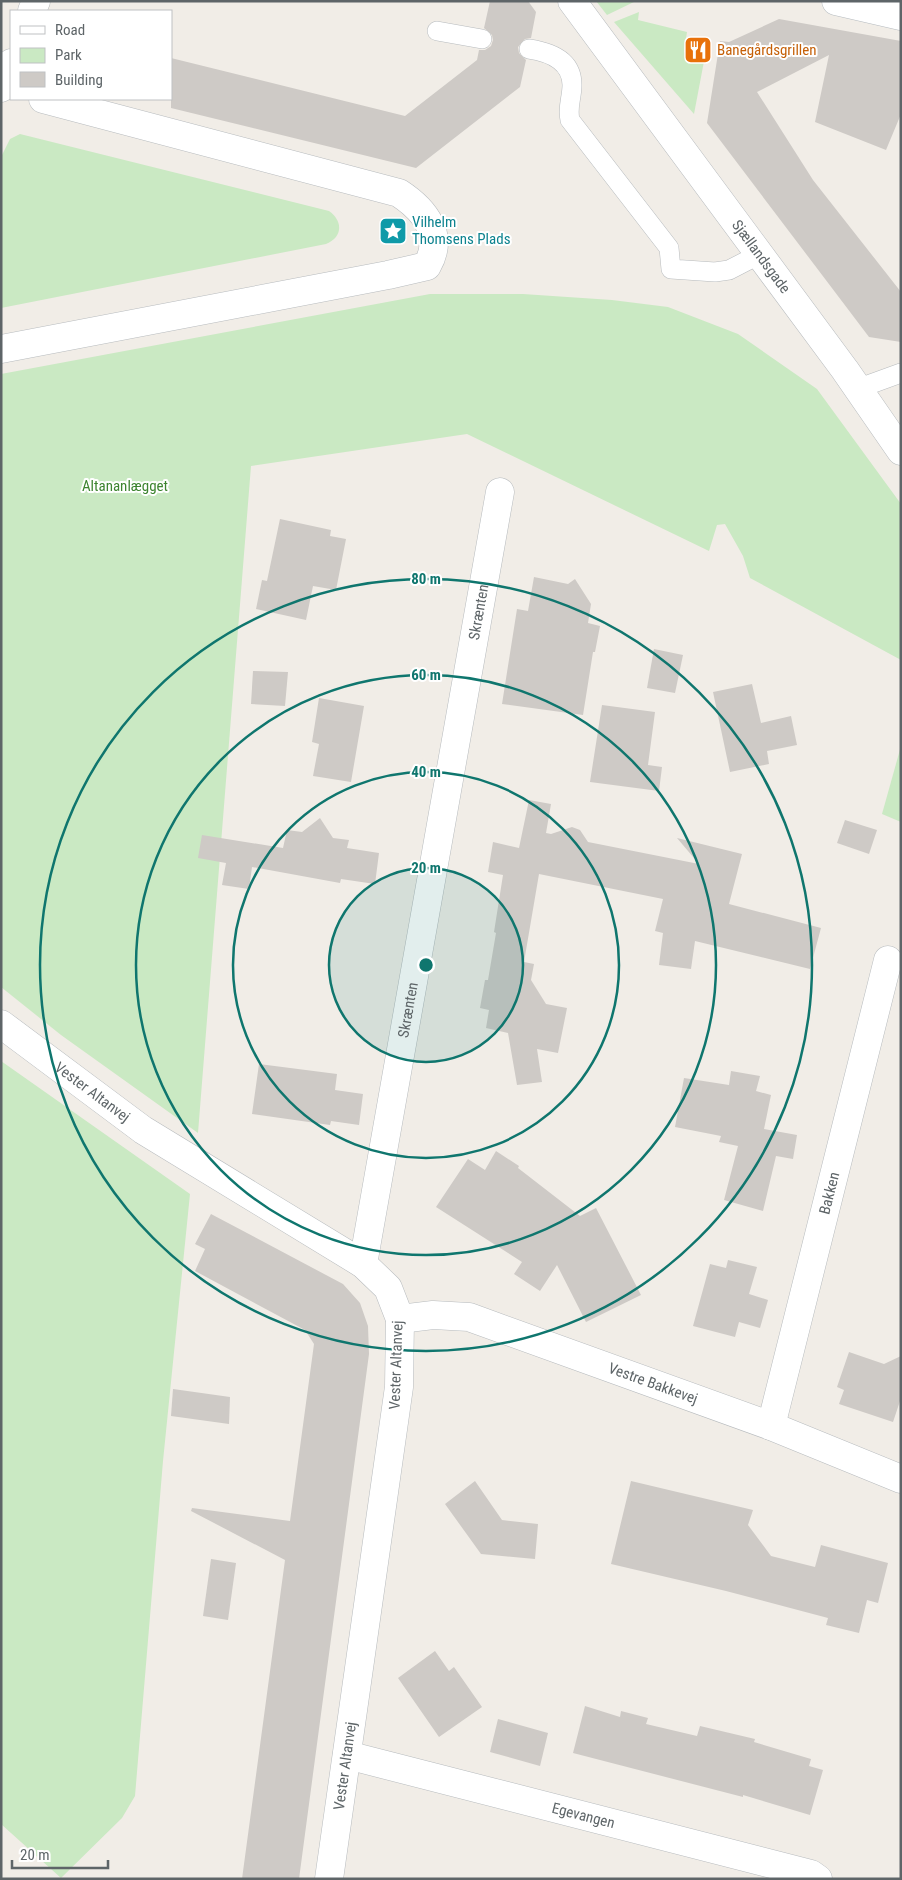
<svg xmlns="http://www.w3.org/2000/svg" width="902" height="1880" viewBox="0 0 902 1880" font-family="'Roboto Condensed',sans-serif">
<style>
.green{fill:#cae9c3}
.building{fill:#cecac6}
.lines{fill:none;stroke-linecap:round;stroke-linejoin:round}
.service-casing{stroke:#b7bbbe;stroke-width:20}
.minor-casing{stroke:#b7bbbe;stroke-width:29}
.secondary-casing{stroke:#b5bbbf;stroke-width:29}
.service{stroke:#fff;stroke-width:19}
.minor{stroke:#fff;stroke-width:28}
.secondary{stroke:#fff;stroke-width:28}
.ring{fill:none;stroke:#0f766e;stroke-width:2.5}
.labels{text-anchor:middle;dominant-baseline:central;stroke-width:4;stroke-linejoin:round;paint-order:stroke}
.food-label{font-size:15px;fill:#c56008;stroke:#fff;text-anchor:start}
.culture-label{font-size:15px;fill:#0d838f;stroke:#fff;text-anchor:start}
.street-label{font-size:15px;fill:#5e6568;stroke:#fff}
.park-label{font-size:15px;fill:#3d8430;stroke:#fff}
.centre{fill:#0f766e;stroke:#fff;stroke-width:2.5}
.ring-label{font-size:15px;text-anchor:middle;font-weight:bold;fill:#0f766e;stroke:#fff;stroke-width:4;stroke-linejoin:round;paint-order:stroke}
</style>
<rect width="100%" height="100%" fill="#f1ede7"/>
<g class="green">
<polygon points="596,1 636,1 607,15"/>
<polygon points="639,12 638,20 687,32 684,52 705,56 694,114 614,22"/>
<path d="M 20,134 L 329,211 C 343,221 343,237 326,244 L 1,308 L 1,157 L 10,139 Z"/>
<polygon points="430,294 523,294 612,300 668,307 738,334 817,389 901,504 901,660 750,578 743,556 725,524 717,525 709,551 467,434 251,466 198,1133 61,1035 1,987 1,374"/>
<polygon points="901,746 901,822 882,814"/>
<polygon points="1,1061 190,1194 163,1461 135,1796 122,1818 61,1878 1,1824"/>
</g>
<g class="building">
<polygon points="490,1 528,1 536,12 531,38 525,39 518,47 519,53 526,60 520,87 416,168 171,108 171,58 405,116 477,60 479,50 485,50 491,46 493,40 492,35 484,28"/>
<polygon points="779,19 901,41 901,114 886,150 815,122 829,55 757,92 813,180 901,292 901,342 869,337 707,123 720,41 729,42"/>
<polygon points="280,519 331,530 330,536 346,539 336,590 313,586 306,620 256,609 262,580 267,581"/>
<polygon points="534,577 568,584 575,579 591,604 588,623 600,626 595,652 593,652 583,715 502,704 517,609 528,611"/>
<polygon points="654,649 683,655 675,693 647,688"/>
<polygon points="253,671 288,672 285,706 251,704"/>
<polygon points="752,684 761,723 791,716 797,745 767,751 769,764 730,772 713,692"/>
<polygon points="319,698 364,706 351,782 313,776 319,744 312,742"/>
<polygon points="602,705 655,712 648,765 662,767 659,791 590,782"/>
<polygon points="529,800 551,804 546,833 551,834 572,827 580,830 588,842 699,864 677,838 742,854 729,904 821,928 810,969 695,941 691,969 659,965 663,933 655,931 663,899 539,874 524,962 534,964 531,980 546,1004 567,1008 558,1053 537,1049 542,1082 517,1085 508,1033 486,1028 489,1010 480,1008 485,980 488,980 496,933 494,932 503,875 488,872 493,842 519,848"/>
<polygon points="320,818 333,838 349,840 347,848 379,853 375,884 341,879 340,883 252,867 249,889 222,885 226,863 198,858 202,835 283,848 287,830 302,832"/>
<polygon points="845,820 877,830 869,854 837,843"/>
<polygon points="259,1064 337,1074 335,1090 363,1094 359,1125 331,1121 330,1125 252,1114"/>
<polygon points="731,1071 760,1076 756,1091 771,1095 764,1129 797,1135 793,1159 776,1156 763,1211 724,1200 738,1146 719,1142 721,1136 675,1127 684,1078 729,1085"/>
<polygon points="496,1151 519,1166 518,1168 580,1216 596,1208 641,1295 586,1322 557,1265 540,1291 514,1274 522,1262 436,1207 468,1159 485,1170"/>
<polygon points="211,1214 343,1284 360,1303 368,1326 369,1354 299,1879 242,1879 285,1560 191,1511 192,1508 290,1521 314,1344 305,1330 195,1271 205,1249 195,1244"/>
<polygon points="728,1260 757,1267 749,1294 768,1300 760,1328 739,1322 735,1337 693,1326 710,1264 726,1268"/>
<polygon points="849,1352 884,1364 901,1356 901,1398 893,1422 839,1404 844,1390 837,1387"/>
<polygon points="173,1389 230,1397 229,1424 171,1416"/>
<polygon points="475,1481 502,1520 538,1524 535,1559 481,1554 445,1504"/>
<polygon points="631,1481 753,1510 748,1525 771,1556 815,1567 821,1545 888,1563 878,1603 867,1600 859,1633 826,1625 828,1618 726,1591 611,1564"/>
<polygon points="211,1559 236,1563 228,1620 203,1616"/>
<polygon points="435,1651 449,1671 454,1667 482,1707 439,1737 398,1678"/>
<polygon points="585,1706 620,1717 621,1711 648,1718 646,1724 697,1736 700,1726 755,1739 754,1742 811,1759 809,1766 823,1770 810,1815 743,1795 743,1797 573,1753"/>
<polygon points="498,1719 548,1733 540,1766 490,1752"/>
</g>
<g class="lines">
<defs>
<g id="service">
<polyline points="437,31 482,39"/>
<path d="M 529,49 C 549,52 572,60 572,85 C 572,98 567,107 570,120 L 669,248 L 671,269 L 715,272 L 729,270 L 758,255"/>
<polyline points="857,389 901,373"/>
</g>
<g id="minor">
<path id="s1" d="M 572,1 L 845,370 L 901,451"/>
<polyline points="32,11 36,1"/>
<polyline points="1,88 11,63"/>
<path d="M 1,349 L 388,275 L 427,266 C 445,235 425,210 399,193 L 43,99"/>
<path id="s2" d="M 1,1024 L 143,1130 L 363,1264 L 388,1288 L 400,1319 L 399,1387 L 329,1879"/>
<path id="s3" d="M 363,1264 L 500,492"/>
<path id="s4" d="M 400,1319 L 433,1315 L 469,1317 L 771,1426 L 901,1479"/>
<path id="s5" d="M 771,1426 L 888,960"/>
<path id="s6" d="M 347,1755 L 811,1874 L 818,1879"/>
</g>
<polyline id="secondary" points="836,1 901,16"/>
</defs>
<use href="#service" class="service-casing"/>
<use href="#minor" class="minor-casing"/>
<use href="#secondary" class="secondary-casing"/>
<use href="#service" class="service"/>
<use href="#minor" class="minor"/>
<use href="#secondary" class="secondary"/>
</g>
<circle cx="426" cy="965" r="97" fill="#0f766e" fill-opacity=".12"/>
<g class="ring">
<circle cx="426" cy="965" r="97"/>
<circle cx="426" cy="965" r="193"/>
<circle cx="426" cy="965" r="290"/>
<circle cx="426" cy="965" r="386"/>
</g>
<defs>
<symbol id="restaurant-square" viewBox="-11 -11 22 22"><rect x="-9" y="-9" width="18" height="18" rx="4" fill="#e8710a" stroke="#fff"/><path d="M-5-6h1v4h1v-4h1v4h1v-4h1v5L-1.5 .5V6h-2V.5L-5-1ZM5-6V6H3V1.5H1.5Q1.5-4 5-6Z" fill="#fff"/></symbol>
<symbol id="sight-square" viewBox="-11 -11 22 22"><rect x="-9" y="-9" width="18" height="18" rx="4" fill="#0f9aa8" stroke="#fff"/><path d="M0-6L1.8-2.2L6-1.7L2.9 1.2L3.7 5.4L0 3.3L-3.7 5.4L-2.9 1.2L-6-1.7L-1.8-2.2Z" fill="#fff"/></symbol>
</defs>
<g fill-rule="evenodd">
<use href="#restaurant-square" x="682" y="34" width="32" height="32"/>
<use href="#sight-square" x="377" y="215" width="32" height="32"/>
</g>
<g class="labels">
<g class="food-label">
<text x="717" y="50">Banegårdsgrillen</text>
</g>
<g class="culture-label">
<text x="412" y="222">Vilhelm<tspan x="412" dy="17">Thomsens Plads</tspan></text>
</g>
<g class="street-label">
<text stroke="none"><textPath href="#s1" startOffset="318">Sjællandsgade</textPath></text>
<text stroke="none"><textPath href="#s3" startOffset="662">Skrænten</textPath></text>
<text stroke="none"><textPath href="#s3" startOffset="258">Skrænten</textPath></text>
<text stroke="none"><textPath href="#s2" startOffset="114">Vester Altanvej</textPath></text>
<text stroke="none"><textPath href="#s5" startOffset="240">Bakken</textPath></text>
<text transform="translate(396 1365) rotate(-88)">Vester Altanvej</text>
<text stroke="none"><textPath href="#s4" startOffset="265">Vestre Bakkevej</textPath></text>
<text transform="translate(345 1766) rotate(-82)">Vester Altanvej</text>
<text stroke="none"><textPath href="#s6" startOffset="244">Egevangen</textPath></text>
</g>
<g class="park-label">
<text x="125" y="486">Altananlægget</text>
</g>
</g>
<circle cx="426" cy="965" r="8" class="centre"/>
<g class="ring-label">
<text x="426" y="584">80 m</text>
<text x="426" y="680">60 m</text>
<text x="426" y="777">40 m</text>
<text x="426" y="873">20 m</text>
</g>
<rect width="902" height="1880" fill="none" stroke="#5e6568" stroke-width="5"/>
<rect x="10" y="10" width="162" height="90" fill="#ffffff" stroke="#bfc1c3"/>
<rect x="20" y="26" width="25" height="8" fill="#ffffff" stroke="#bfc1c3"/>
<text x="55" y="35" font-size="15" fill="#5e6568">Road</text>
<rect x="20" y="48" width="25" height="15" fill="#cae9c3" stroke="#bfc1c3"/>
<text x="55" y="60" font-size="15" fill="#5e6568">Park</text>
<rect x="20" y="72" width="25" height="15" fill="#cecac6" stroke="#bfc1c3"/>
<text x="55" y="85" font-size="15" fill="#5e6568">Building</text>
<path d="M12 1860v8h96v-8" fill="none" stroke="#5e6568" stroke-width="2.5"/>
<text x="20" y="1860" font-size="15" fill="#5e6568" stroke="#ffffff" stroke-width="4" paint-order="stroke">20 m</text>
</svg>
